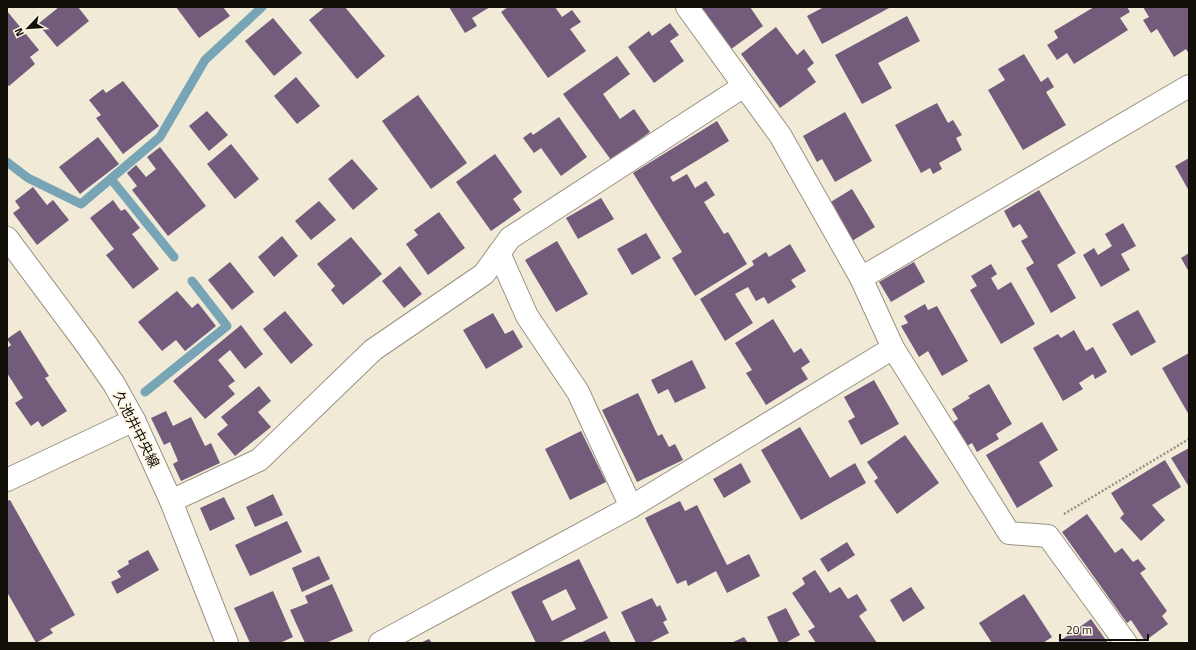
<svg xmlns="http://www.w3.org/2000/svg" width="1196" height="650" viewBox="0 0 1196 650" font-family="'Titillium Web','Noto Sans JP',sans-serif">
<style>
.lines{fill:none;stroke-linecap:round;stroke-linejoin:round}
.stream{stroke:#77a5b6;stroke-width:9}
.building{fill:#735c7b;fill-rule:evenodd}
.minor-casing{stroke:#9a9383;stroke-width:24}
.path{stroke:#969083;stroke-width:2.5;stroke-dasharray:2 2;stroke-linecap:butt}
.minor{stroke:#fff;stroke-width:22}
.labels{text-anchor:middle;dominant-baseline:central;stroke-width:4;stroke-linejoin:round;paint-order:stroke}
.street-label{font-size:14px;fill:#120f09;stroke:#fef7e5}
</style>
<rect width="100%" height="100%" fill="#f1ead7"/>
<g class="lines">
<g class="stream">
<polyline points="7,162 28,178 81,204 160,137 205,60 262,7"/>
<polyline points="111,179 174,257"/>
<polyline points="145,392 227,326 192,281"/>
</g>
</g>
<g class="building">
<polygon points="59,7 78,7 89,21 57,47 38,24"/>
<polygon points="176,7 223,7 230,16 199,38"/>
<polygon points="325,7 345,7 385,56 357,79 309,20"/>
<polygon points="449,7 490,7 472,18 477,26 465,33"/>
<polygon points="508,7 555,7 562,17 572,10 581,22 570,29 586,51 548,78 501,12"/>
<polygon points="695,7 750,7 763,26 727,52"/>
<polygon points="824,7 891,7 822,44 807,16"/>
<polygon points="1094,7 1127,7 1130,12 1120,18 1128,30 1074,64 1067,53 1057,60 1047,45 1058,38 1054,31"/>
<polygon points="1143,7 1189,7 1189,54 1186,49 1174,57 1157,29 1151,33 1143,20 1149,17"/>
<polygon points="7,11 39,50 30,57 35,64 9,86 7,84"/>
<polygon points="907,16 920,41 878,63 892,88 862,104 835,55"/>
<polygon points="273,18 302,53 274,76 245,41"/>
<polygon points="670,23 679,35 670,41 684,61 654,83 628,47 649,31 652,36"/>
<polygon points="776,27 797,55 804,49 814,63 807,69 816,82 780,108 741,54"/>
<polygon points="1024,54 1041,82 1048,77 1054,87 1046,92 1066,125 1023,150 988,90 1005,80 998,69"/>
<polygon points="617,56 630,74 603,94 620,119 634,109 650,132 611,160 563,94"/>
<polygon points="296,77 320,106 297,124 274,96"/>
<polygon points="123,81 159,126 123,154 96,118 101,115 89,100 103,89 106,93"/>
<polygon points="418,95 467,163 431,189 382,121"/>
<polygon points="937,103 948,123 953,120 962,135 956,138 962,150 939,163 942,169 933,174 930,168 921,173 895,125"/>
<polygon points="207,111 228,135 209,151 189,126"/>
<polygon points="845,112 872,161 835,182 822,159 817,162 803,136"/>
<polygon points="559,117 587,157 561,176 541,148 534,153 523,138 531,132 533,135"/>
<polygon points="717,121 729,141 670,177 673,182 687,174 695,188 706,181 715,195 704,202 724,234 728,232 747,264 695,296 672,258 682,252 633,173"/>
<polygon points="98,137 119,164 80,194 59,167"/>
<polygon points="231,144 259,179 235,199 207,164"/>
<polygon points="160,147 206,206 168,236 132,190 137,186 127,173 136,165 146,177 156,169 147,157"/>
<polygon points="495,154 522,192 513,199 521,210 491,231 456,182"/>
<polygon points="1189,158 1189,191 1175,166"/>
<polygon points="352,159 378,189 353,210 328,179"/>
<polygon points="33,187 47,205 53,200 69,220 37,245 13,213 20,208 15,201"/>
<polygon points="852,189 875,227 852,241 829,203"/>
<polygon points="1039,190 1076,253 1057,265 1076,298 1051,313 1026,268 1034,263 1021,241 1028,237 1020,224 1013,228 1004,211"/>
<polygon points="601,198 614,219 578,239 566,218"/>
<polygon points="113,200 121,211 125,209 140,228 132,234 159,269 133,289 106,255 114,249 90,218"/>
<polygon points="319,201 336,220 311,240 295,221"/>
<polygon points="439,212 465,248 428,275 406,244 418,235 414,230"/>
<polygon points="1123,223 1136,246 1121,254 1130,270 1101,287 1083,255 1094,248 1098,255 1112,246 1105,234"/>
<polygon points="646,233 661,258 632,275 617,249"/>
<polygon points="282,236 298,256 274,277 258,257"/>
<polygon points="351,237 382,274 343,305 331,290 335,286 317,264"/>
<polygon points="557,241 588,294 556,312 525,260"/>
<polygon points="790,244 806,271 791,280 796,287 768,304 764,297 756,301 748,287 735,294 753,323 725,341 700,299 754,265 752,261 766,252 769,257"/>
<polygon points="1189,253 1189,272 1181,258"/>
<polygon points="230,262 254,292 232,310 208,280"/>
<polygon points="914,262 925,282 891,302 879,282"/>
<polygon points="991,264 997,274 991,278 998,290 1011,282 1035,324 1001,344 970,290 977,286 971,276"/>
<polygon points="400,266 422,294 404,308 382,281"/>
<polygon points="177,291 192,308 198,303 216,326 185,351 176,340 162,351 138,322"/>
<polygon points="925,304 928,310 937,306 968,361 942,376 928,351 919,357 901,326 908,323 904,316"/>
<polygon points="1138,310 1156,342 1131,356 1112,324"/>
<polygon points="285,311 313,345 291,364 263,329"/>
<polygon points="493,313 505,334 513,330 523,347 486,369 463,330"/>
<polygon points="773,319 794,353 801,348 810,362 801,368 808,379 766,405 746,373 752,370 735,343"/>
<polygon points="241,325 263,354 245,369 230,350 218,360 235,381 228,386 235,394 205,419 173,381"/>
<polygon points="20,330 49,376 45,378 67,411 42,427 38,421 31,426 15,403 23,398 7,373 7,348 11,345 7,339"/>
<polygon points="1074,330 1086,351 1093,347 1107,372 1095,379 1093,374 1079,383 1083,389 1063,401 1033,348 1058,334 1061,338"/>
<polygon points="1189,353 1189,415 1162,368"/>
<polygon points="692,360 706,388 675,403 668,389 658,394 651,380"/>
<polygon points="874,380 899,424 861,445 848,421 855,417 844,397"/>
<polygon points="989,384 1012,424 996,434 999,439 977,452 972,443 967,446 953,422 958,419 952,409 970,398 968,396"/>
<polygon points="259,386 271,401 258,412 271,427 235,456 217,434 228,425 221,417"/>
<polygon points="638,393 658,436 662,434 669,447 675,444 683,460 637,482 602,410"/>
<polygon points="166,411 173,426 191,417 205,446 211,443 220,463 181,481 173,464 178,461 170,442 164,445 151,418"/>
<polygon points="1042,422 1058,450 1039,462 1053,486 1017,508 986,455"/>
<polygon points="800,427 830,478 855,463 866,483 801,520 761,450"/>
<polygon points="581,431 606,482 570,500 545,449"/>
<polygon points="905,435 939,483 897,514 874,481 878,478 867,462"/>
<polygon points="1189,448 1189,487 1171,458"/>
<polygon points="1165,460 1181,487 1152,505 1165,520 1141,541 1120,518 1124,514 1111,493"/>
<polygon points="741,463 751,482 724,498 713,479"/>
<polygon points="273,494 283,515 255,527 246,507"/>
<polygon points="224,497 235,519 210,531 200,508"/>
<polygon points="10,500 75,615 50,629 53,633 36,643 7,592 7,501"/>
<polygon points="680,501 685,511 697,505 727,565 749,554 760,576 727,593 716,571 688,586 686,580 677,584 645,518"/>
<polygon points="1087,514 1115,553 1122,548 1133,562 1138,559 1146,569 1140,573 1167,611 1162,616 1168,624 1145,641 1131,620 1127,623 1062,532"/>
<polygon points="287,521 302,552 250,576 235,545"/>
<polygon points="847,542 855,555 828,572 820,559"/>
<polygon points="148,550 159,570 117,594 111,582 121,577 117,571 129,564 128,561"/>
<polygon points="319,556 330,579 302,592 292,568"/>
<path d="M 579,559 L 608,618 L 558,643 L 536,643 L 511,592 ZM 566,589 L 576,609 L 552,621 L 542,601 Z"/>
<polygon points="815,570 830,593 840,587 848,599 857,594 867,610 859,616 877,643 816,643 808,631 815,627 792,593 805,584 802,578"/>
<polygon points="332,584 353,631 326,643 305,643 290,610 308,603 305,596"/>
<polygon points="911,587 925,608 903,622 890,600"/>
<polygon points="273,591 293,637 280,643 250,643 234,608"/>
<polygon points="1024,594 1052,637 1043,643 992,643 979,623"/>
<polygon points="652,598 657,607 660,605 667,620 663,622 669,633 649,643 636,643 621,612"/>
<polygon points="786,608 800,635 785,643 779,643 767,617"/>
<polygon points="1091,619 1108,643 1057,643"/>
<polygon points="605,631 611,643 580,643"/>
<polygon points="744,637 748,643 731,643"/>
<polygon points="429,639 432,643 420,643"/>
</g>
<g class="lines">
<defs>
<g id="minor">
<polyline points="687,7 780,135 861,278 893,348 1009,533 1048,536 1126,643"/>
<polyline points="7,238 86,344 114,384 134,420 171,501 227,643"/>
<polyline points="499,253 527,316 578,392 631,507"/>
<polyline points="861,278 1189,86"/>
<polyline points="7,480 134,420"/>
<polyline points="171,501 259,460 373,350 484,274 510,238 744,86"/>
<polyline points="380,643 631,507 893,348"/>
</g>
</defs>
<use href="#minor" class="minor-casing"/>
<polyline class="path" points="1064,514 1189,439"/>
<use href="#minor" class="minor"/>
</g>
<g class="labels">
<g class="street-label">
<text transform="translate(137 429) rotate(63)">久池井中央線</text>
</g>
</g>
<rect width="1196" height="650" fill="none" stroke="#120f09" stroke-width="16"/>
<g transform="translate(28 28) rotate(245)" stroke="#fef7e5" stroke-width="3" paint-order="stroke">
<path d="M0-3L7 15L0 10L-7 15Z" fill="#120f09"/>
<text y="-6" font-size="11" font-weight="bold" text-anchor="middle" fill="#120f09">N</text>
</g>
<path d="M1060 634v6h88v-6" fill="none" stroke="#120f09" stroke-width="2"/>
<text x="1066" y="634" font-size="12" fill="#120f09" stroke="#fef7e5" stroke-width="3" paint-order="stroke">20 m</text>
</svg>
